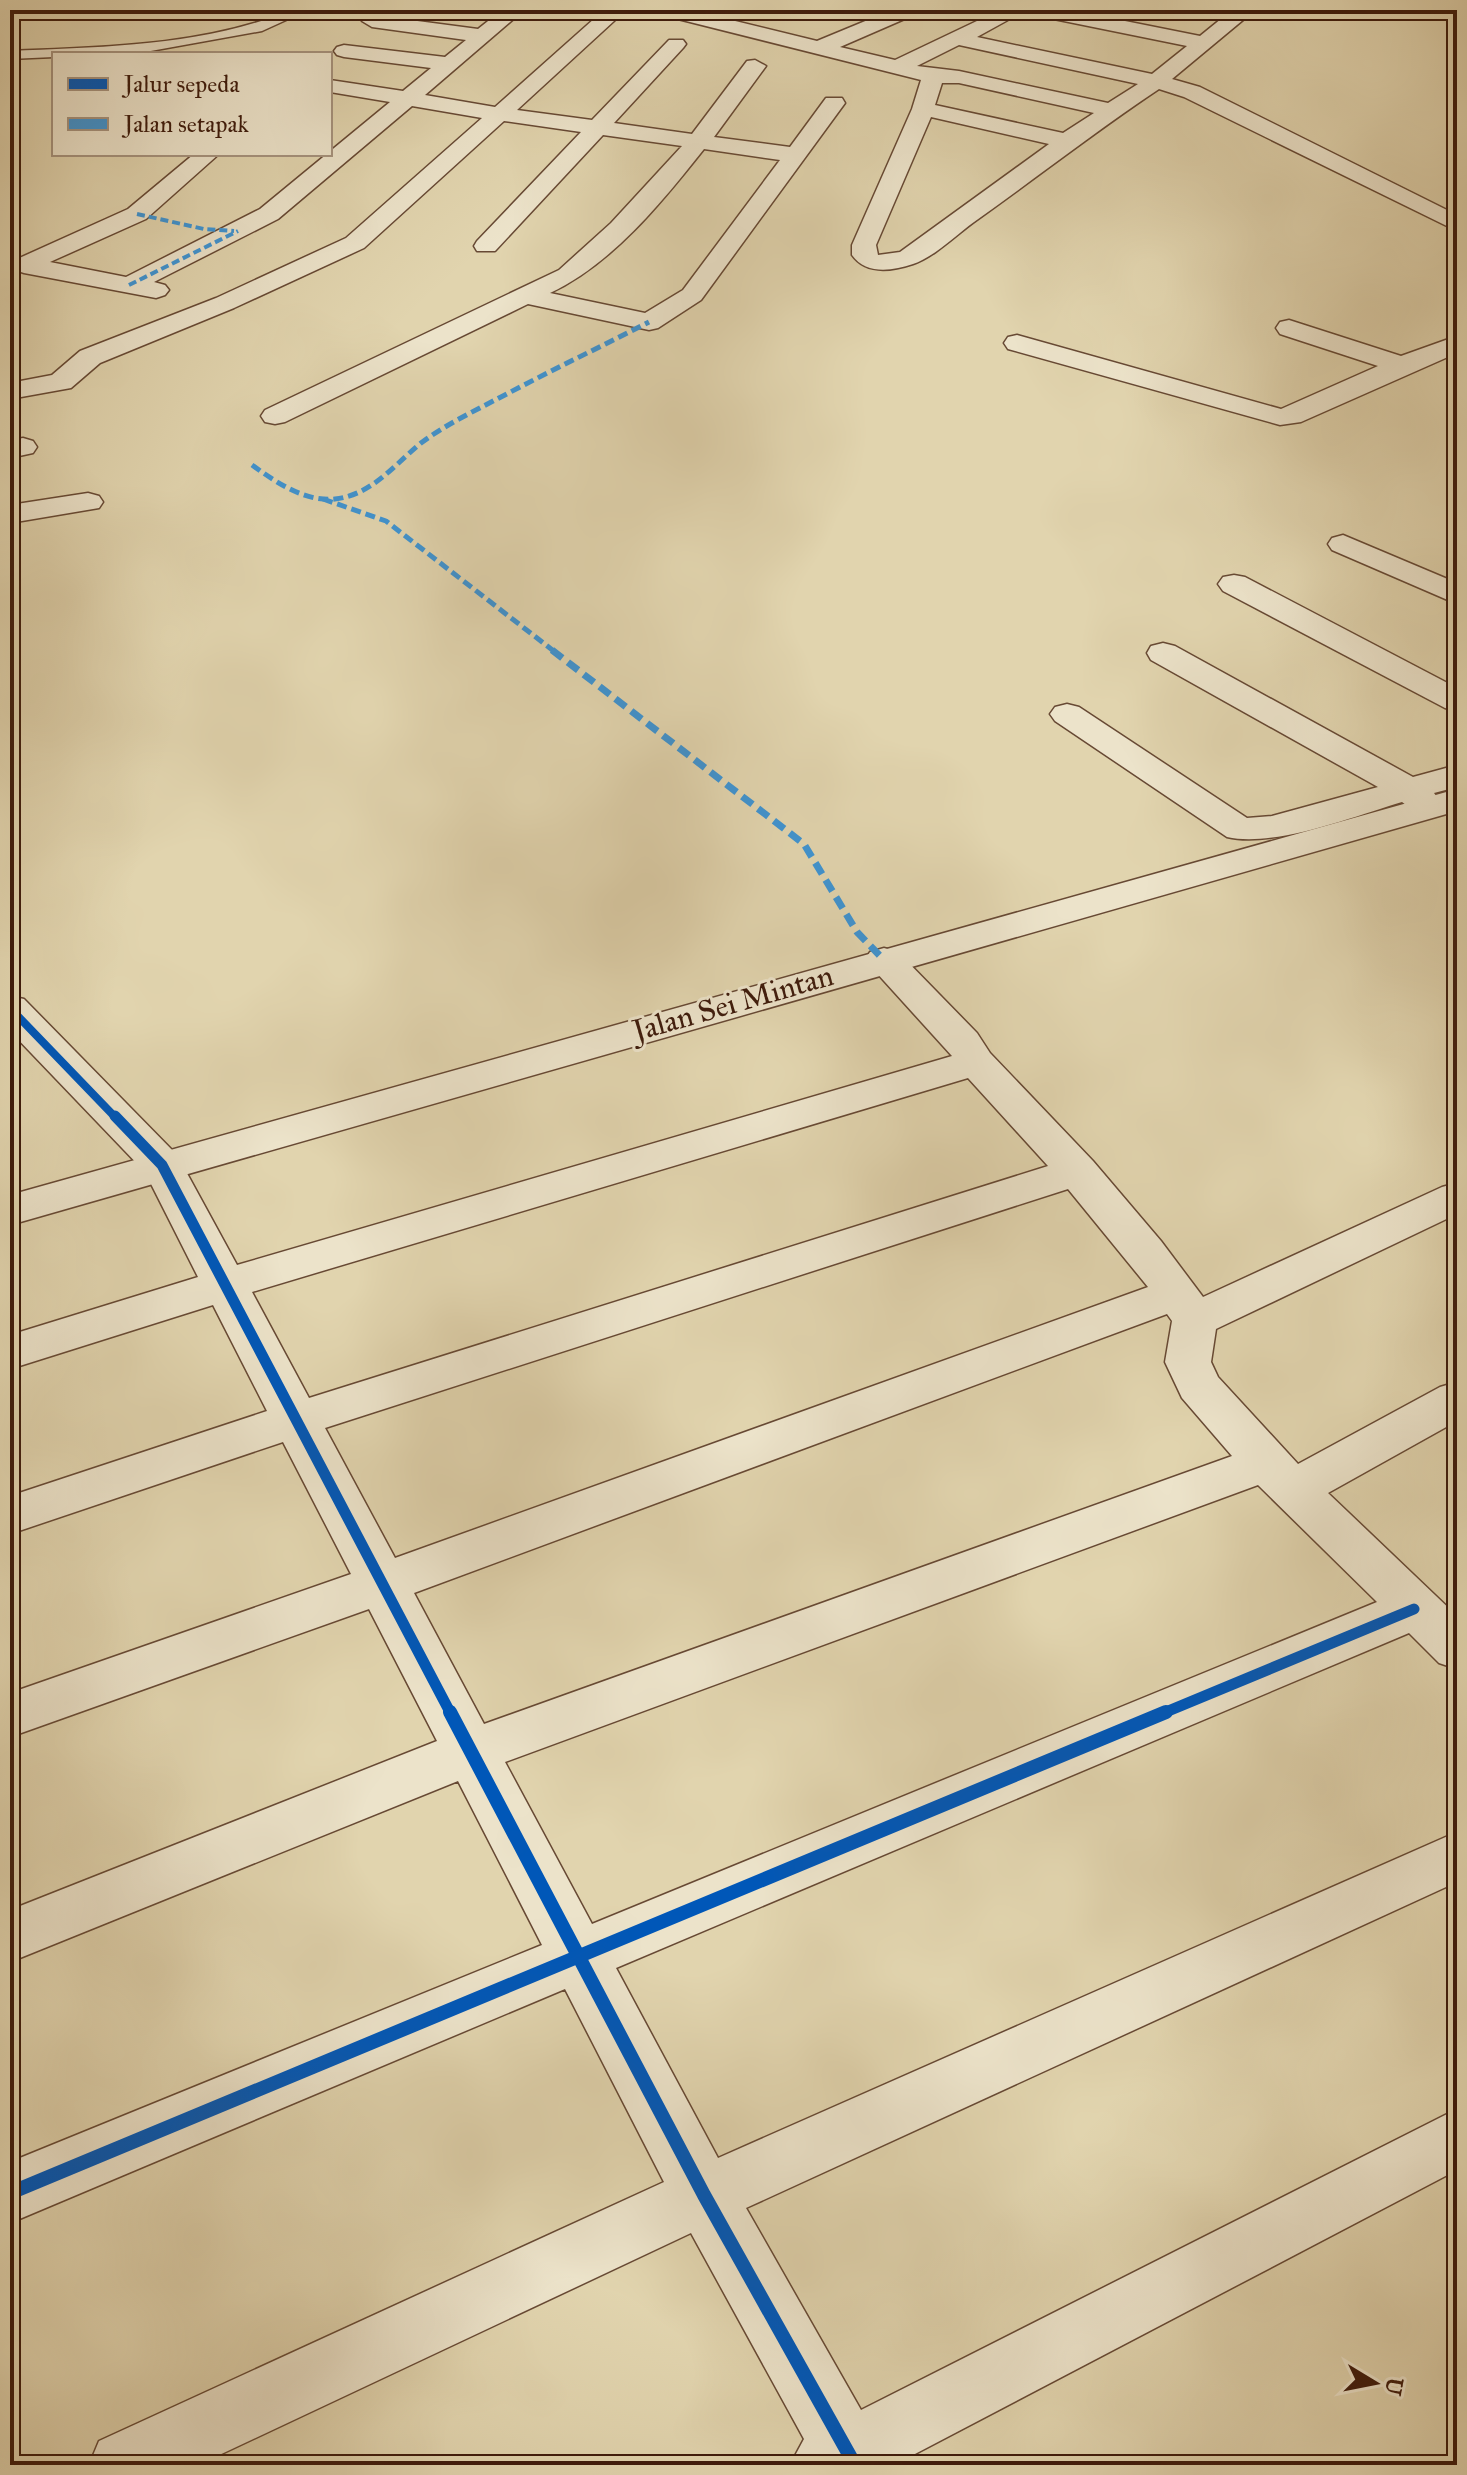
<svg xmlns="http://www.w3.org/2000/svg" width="1467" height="2475" viewBox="0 0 1467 2475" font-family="'IM FELL Great Primer',serif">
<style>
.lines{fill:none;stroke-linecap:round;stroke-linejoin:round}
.service-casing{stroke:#674934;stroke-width:3}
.minor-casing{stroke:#674934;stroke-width:3}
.tertiary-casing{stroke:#674934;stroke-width:3}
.service{fill:#ece3ca;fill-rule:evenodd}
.minor{fill:#ece3ca;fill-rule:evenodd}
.tertiary{fill:#ece3ca;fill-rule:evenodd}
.quiet-far2{stroke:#3f94d2;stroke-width:4;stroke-dasharray:8 4;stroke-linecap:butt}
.quiet-far1{stroke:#3f94d2;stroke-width:5;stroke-dasharray:10 5;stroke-linecap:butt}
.quiet{stroke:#3f94d2;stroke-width:7;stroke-dasharray:13 7;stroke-linecap:butt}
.cycleway-far2-casing{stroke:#ece3ca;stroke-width:12}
.cycleway-far1-casing{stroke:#ece3ca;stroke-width:16}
.cycleway-casing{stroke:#ece3ca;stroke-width:19}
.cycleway-far2{stroke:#0057b8;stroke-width:8}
.cycleway-far1{stroke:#0057b8;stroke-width:11}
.cycleway{stroke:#0057b8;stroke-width:14}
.labels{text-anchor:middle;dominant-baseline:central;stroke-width:6;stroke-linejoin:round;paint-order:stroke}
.street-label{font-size:30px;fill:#3e1b0c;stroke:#ece3ca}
</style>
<rect width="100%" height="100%" fill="#e1d4ae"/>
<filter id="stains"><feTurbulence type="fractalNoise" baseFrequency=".0025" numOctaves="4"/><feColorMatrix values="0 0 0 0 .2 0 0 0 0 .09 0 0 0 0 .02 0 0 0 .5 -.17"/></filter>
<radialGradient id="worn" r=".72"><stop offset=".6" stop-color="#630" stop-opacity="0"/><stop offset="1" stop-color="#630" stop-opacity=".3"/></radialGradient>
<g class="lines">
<defs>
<path id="service" d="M 292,10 L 308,10 L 262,31 L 134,54 L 54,54 L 54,57 L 10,59 L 10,51 C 105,47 203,46 292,10 Z"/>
<g id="minor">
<path d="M 502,10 L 524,10 L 425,95 L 495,107 L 604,10 L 626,10 L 517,110 L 592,120 L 669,40 L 683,40 L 686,44 L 683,48 L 614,123 L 692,134 L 747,61 L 755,60 L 766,66 L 714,137 L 790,147 L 826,98 L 842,98 L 845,103 L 701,300 L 658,328 L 649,330 L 528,304 L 285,422 L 275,424 L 265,422 L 261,416 L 265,410 L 559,270 L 611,223 L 682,146 L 603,135 L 495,251 L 477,251 L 474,246 L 477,241 L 581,132 L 504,121 L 364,248 L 234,308 L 100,363 L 71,388 L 10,399 L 10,383 L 52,375 L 80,351 L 216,298 L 346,238 L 482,118 L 412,106 L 278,219 L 154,282 L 165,285 L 169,290 L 165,295 L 156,298 L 24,273 L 15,270 L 11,265 L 15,260 L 128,209 L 194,154 L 219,154 L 146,219 L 50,262 L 126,277 L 260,209 L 390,102 L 330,92 L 330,80 L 403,91 L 431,68 L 344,57 L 337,55 L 334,51 L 337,47 L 344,45 L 445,57 L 466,40 L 372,27 L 362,21 L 365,17 L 372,15 L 478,29 ZM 704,149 L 780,160 L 683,290 L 645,313 L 550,293 C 612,264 662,202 704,149 Z"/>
<path d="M 655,10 L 690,10 L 817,41 L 892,10 L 919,10 L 916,14 L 840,47 L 895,60 L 1000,10 L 1026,10 L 977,37 L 1152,74 L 1187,46 L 1039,16 L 1029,10 L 1070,10 L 1200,36 L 1232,10 L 1255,10 L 1172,79 L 1200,87 L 1457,215 L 1457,231 L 1184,97 L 1159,89 C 1096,131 1036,178 974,222 C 956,235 934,257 913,264 C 892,271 866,275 852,255 L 852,245 L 912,109 L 921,80 L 658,14 ZM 959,45 L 1138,84 L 1108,103 L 959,71 L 917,66 ZM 942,83 L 959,83 L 1094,113 L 1063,133 L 935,105 ZM 931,117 L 1049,144 L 900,252 L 878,255 L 876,245 Z"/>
<polygon points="1289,320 1401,356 1457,336 1457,353 1301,422 1280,425 1008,349 1004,343 1008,337 1017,335 1281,409 1378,366 1280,334 1276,328 1280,322"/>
<polygon points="23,438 33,441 37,447 33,453 10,458 10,440"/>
<polygon points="88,493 99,496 103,502 99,508 10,523 10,505"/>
<polygon points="1343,535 1457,583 1457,604 1332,550 1328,544 1332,538"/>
<polygon points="1234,575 1245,577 1457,688 1457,711 1445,708 1223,591 1218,584 1223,577"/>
<path d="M 1163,643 L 1175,646 L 1413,777 L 1457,765 L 1457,787 L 1434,793 L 1440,801 L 1435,809 C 1421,812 1413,811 1402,802 C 1355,816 1274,848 1227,837 L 1055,721 L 1050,714 L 1055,707 L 1067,704 L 1079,707 L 1247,818 L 1272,816 L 1378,787 L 1151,660 L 1147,653 L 1151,646 Z"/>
<path d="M 884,948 L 898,952 L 977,1033 L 990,1053 L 1093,1161 L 1161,1241 L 1203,1297 L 1442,1187 L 1457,1183 L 1457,1214 L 1216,1329 L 1211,1362 L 1218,1377 L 1298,1464 L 1440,1387 L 1457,1382 L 1457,1421 L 1328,1493 L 1457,1616 L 1457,1669 L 1439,1663 L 1409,1633 L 616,1968 L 718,2158 L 1457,1832 L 1457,1882 L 746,2208 L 861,2410 L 1457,2109 L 1457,2170 L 894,2465 L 790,2465 L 804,2439 L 691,2233 L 198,2465 L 89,2465 L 99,2441 L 664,2182 L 565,1989 L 10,2223 L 10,2162 L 542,1945 L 458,1781 L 10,1962 L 10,1910 L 437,1741 L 369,1609 L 10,1737 L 10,1693 L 351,1574 L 283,1442 L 10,1534 L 10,1496 L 267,1411 L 213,1305 L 10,1369 L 10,1335 L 198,1277 L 145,1172 L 10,1031 L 10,996 L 24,999 L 177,1155 L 237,1265 L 952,1056 L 865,960 L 870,952 ZM 968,1078 L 1048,1166 L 309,1398 L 252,1292 ZM 1068,1189 L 1148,1287 L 395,1558 L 325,1428 ZM 1167,1314 L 1172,1321 L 1165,1362 L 1182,1398 L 1232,1456 L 484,1724 L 414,1593 ZM 1258,1485 L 1377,1602 L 592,1924 L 505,1762 Z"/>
</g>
<polygon id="tertiary" points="1457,789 1457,811 10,1225 10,1195"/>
</defs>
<use href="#service" class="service-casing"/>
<use href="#minor" class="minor-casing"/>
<use href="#tertiary" class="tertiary-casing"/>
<use href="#service" class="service"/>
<use href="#minor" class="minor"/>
<use href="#tertiary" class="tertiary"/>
<g class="quiet-far2">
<polyline points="137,214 204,229 234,231"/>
<polyline points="129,285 238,231"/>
</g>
<g class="quiet-far1">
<path d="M 252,465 C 276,482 304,502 335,499 C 372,495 395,464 421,443 C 445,425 474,411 501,397 C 550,371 600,347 649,322"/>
<polyline points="323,499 386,521 555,652"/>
</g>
<polyline class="quiet" points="552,650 804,844 857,932 884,960"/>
<defs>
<polyline id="cycleway-far2" points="10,1008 116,1118"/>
<g id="cycleway-far1">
<polyline points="115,1116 162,1165 451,1714"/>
<polyline points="1161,1714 1414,1609"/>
</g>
<g id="cycleway">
<polyline points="450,1712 704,2195 855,2465"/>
<polyline points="10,2193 1166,1712"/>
</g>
</defs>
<use href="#cycleway-far2" class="cycleway-far2-casing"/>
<use href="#cycleway-far1" class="cycleway-far1-casing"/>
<use href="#cycleway" class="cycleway-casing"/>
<use href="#cycleway-far2" class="cycleway-far2"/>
<use href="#cycleway-far1" class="cycleway-far1"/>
<use href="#cycleway" class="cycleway"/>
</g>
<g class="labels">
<g class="street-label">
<text transform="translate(733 1003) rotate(-16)">Jalan Sei Mintan</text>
</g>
</g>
<rect width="1467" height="2475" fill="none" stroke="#e1d4ae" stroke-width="40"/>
<rect x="12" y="12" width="1443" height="2451" fill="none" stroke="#3e1b0c" stroke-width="4"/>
<rect x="20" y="20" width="1427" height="2435" fill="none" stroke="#3e1b0c" stroke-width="2"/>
<rect x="52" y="52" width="280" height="104" fill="#ece3ca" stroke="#a6937e" stroke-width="2"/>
<rect x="68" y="78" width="40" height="12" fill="#0057b8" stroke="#a6937e" stroke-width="2"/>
<text x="124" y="92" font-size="24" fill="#3e1b0c">Jalur sepeda</text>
<rect x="68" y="118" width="40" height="12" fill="#3f94d2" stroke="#a6937e" stroke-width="2"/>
<text x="124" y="132" font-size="24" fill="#3e1b0c">Jalan setapak</text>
<g transform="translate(1375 2383) rotate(100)" stroke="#ece3ca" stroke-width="6" paint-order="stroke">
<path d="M0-6L14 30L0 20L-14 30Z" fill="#3e1b0c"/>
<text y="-12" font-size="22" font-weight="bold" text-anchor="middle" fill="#3e1b0c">U</text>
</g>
<rect width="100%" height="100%" filter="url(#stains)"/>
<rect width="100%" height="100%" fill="url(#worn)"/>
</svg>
